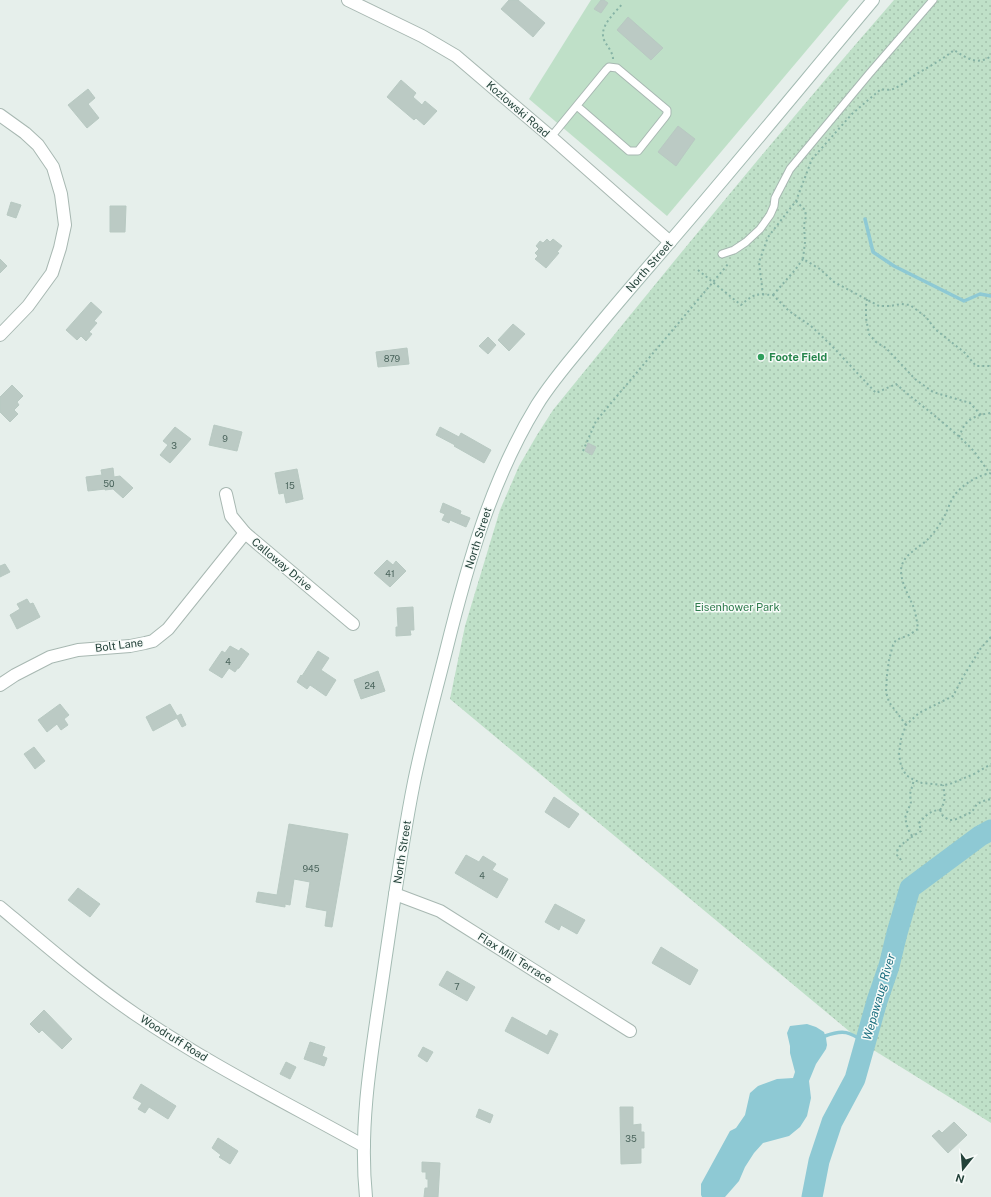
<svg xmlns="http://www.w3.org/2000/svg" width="991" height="1197" viewBox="0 0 991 1197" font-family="'Public Sans',sans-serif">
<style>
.grass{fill:#bfe0c8}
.park{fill:url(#park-dots)}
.water{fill:#8ec9d4}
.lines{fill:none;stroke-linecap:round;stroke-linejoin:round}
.stream{stroke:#8ec9d4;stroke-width:3.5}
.river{stroke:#8ec9d4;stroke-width:21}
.building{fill:#bbcac4;stroke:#b8c9c2}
.service-casing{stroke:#a8b8b2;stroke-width:9}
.minor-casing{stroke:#a8b8b2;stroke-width:14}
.tertiary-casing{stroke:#a8b8b2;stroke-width:14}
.secondary-casing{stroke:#a4bbb3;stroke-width:14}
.path{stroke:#86b3a5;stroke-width:2;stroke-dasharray:2 3;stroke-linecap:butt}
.service{stroke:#fff;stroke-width:7}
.minor{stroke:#fff;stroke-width:12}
.tertiary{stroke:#fff;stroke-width:12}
.secondary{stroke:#fff;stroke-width:12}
.leisure-dot{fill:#2e9e5b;stroke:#f7fbf9;stroke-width:1.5}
.labels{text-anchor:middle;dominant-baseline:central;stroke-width:3;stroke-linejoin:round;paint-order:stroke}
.number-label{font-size:9px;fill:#4a645c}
.street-label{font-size:11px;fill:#24423a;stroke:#f7fbf9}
.leisure-label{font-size:11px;font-weight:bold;fill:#27864d;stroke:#f7fbf9;text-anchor:start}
.park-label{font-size:11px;fill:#2d7a4b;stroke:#f7fbf9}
.water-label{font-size:12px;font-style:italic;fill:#1c6f80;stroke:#f7fbf9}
</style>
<defs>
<pattern id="park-dots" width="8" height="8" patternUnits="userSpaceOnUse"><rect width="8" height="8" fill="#bfe0c8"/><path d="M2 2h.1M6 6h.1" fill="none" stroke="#a4c1ad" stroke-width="1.8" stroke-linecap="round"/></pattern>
</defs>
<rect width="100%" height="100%" fill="#e6efeb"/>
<polygon class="grass" points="591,0 849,0 667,216 529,99"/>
<path class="park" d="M 894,0 L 991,0 L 991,1123 L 867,1046 L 450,699 L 465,626 L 500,510 L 519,466 L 537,435 L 553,410 C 665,272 777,134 894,0 Z"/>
<polygon class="water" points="807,1024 816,1027 824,1032 826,1038 827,1045 826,1049 816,1064 809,1081 811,1098 807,1116 800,1127 789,1136 763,1143 754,1153 745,1167 739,1181 725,1197 702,1197 701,1195 701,1184 730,1131 736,1128 745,1115 750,1093 758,1086 777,1079 793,1078 795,1072 790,1053 790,1046 787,1033 790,1026"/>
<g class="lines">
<g class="stream">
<polyline points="865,219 873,252 894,266 964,301 980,294 991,296"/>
<path d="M 825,1036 C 844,1029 849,1032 865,1042"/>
</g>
<polyline class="river" points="812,1197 819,1161 832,1122 855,1079 877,1001 889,966 897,933 910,888 980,836 991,830"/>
</g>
<g class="building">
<polygon points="509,0 518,0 545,23 533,37 501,9"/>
<polygon points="601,0 604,0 608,3 601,13 594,9"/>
<polygon points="628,17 663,48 651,60 617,30"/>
<polygon points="401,80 416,93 413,97 422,105 425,101 437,111 424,125 416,118 414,120 387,97"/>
<polygon points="88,89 95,98 88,104 99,118 87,128 68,105"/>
<polygon points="678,126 695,139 676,166 658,152"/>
<polygon points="11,202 21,205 16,218 7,215"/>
<polygon points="110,206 126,206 125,232 110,232"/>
<polygon points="547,239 550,242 553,239 562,246 557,252 559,253 546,268 535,259 538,256 535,253 539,249 536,246 540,241 543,243"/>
<polygon points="0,259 7,266 0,273"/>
<polygon points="91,302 102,312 94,321 97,323 89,332 92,334 86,341 81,336 77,340 66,330"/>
<polygon points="513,324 525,334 509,351 498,340"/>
<polygon points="488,337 496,345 488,354 479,346"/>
<polygon points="407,348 409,364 378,367 376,352"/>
<polygon points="12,385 23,396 17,402 19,405 14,410 18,414 10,422 0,412 0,397"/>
<polygon points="214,425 242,432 237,451 209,445"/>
<polygon points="175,427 191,439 170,463 160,455 168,445 163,441"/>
<polygon points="440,427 459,437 461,433 491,450 484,463 454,446 455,445 436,435"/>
<polygon points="588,443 596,447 592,455 585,451"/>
<polygon points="113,468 114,477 120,476 133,488 123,498 113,489 105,490 105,489 88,491 86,477 102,475 101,470"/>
<polygon points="297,469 303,499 286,503 284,493 279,494 275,473"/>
<polygon points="443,503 461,511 460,514 470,518 466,527 450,520 449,523 442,520 445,514 440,512"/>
<polygon points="387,560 393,565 396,561 406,571 390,587 374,573"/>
<polygon points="5,564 10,572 0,577 0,566"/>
<polygon points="27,599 30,604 33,603 40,617 17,629 10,615 20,609 17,604"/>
<polygon points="413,607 414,630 410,630 411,635 396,636 396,627 398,627 397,608"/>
<polygon points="230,646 239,651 241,648 249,654 239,668 237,669 235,672 229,668 222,678 209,670 222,651 225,653"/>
<polygon points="318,651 329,658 321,670 336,680 326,696 310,685 307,689 297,682 301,675 302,676"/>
<polygon points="378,671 385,691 361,699 354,680"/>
<polygon points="60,704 69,715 64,719 68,725 61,730 57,724 47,732 38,720"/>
<polygon points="170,704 177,716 181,714 186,725 182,727 177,718 153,731 146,717"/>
<polygon points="34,747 45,761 35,769 24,754"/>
<polygon points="554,797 579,814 569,828 545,812"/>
<polygon points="289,824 348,834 332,927 325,926 327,911 306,907 310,882 294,879 290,905 285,904 285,907 256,902 258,892 277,895"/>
<polygon points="466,855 479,862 483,856 496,864 492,870 508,879 497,898 455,873"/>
<polygon points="78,888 100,904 90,917 68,900"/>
<polygon points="555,904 585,920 577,934 561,925 559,930 545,922"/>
<polygon points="661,947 698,970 690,985 652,963"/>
<polygon points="447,971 475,987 467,1001 439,985"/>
<polygon points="44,1010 72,1039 62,1049 42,1030 39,1033 30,1024"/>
<polygon points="512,1017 547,1036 550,1030 558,1034 548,1054 505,1031"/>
<polygon points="310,1042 325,1047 322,1056 327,1058 324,1066 304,1059"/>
<polygon points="423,1047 433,1052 427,1062 418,1056"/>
<polygon points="286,1062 296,1067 290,1079 280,1074"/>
<polygon points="141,1084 176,1106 168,1119 149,1107 145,1113 138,1109 142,1103 133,1098"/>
<polygon points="620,1107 633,1107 633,1125 641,1124 641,1132 644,1132 644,1148 641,1148 641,1163 621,1164"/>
<polygon points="479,1109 493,1115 490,1123 476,1117"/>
<polygon points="954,1122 967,1135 948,1153 932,1136 939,1130 942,1133"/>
<polygon points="218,1138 238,1151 230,1164 219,1157 221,1155 212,1148"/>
<polygon points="422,1162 440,1163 438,1197 424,1197 425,1188 428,1188 428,1179 426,1179 426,1172 422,1172"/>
</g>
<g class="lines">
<defs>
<g id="service">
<polyline points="551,137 606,70 609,67 617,68 667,110 667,114 665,117 638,151 629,151 577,106"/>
<polyline points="722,254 734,250 746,242 760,229 770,215 774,206 775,198 790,169 869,74 933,0"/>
</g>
<g id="minor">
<polyline points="348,0 422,36 456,56 551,137 670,242"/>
<polyline points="0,115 25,133 38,145 53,167 61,194 65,225 60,248 52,273 28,306 0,335"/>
<polyline points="226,494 231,516 245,533 353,624"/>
<polyline points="0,685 15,675 50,657 78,650 130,646 145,643 153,641 168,629 245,533"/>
<polyline points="395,894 440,911 630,1031"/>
</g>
<path id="tertiary" d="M 0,907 C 44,944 88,982 135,1014 C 208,1064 287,1103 364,1146"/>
<path id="secondary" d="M 366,1197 C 358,1119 374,1040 385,962 C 394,902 402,842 414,782 C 423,738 435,695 446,651 C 467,566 491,480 537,405 C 550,384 566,365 582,346 C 610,311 640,277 669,243 C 738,163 805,81 873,0"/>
</defs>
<use href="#service" class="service-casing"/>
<use href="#minor" class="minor-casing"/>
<use href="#tertiary" class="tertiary-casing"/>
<use href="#secondary" class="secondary-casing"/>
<g class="path">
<path d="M 613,59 C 613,53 608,47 605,42 C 597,28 614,14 623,3"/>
<polyline points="796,201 805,210 806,216 804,225 805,242 803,259 820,269 834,282 879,306 890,306 901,304 910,305 926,317 935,329 965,353 976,366 989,366 991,367"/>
<path d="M 698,270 L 741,305 C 755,293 755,294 773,295 L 789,311 L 811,326 L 832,346 L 876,393 L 896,384 C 920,405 947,424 970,447 C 978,455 983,466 991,474"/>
<path d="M 763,295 L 759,262 L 768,237 L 796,201 L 812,159 L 852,114 L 881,89 C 885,90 889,90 893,89 C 903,85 911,77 920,72 C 932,65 943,59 954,50 C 966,58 978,66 991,56"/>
<polyline points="773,295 795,270 803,259"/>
<polyline points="867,299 866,306 866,318 869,334 876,342 886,348 915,379 933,392 970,403 981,415"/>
<path d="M 959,437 C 961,433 962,428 965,425 C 970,417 982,414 991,413"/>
<polyline points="583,451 596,421 729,263"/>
<polyline points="991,637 981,648 963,677 953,696 919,713 906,725 901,739 899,754 901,766 906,775 914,780 922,783 943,785 950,784 974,774 991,764"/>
<path d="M 906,725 L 889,702 L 886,692 L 887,675 L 889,660 L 893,645 L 896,640 L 909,635 L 918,629 C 917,622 916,615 914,608 C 909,596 901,583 901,570 C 902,554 920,548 929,538 C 935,532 941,523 945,515 C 949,507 951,498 958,491 C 967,482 978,476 990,473"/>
<polyline points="940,810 943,816 949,820 954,820 972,812 977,804 983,801 991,799"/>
<path d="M 940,810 C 946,802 945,795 943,785"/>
<polyline points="912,836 908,829 905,818 911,802 910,794 914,780"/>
<path d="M 901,860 L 897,855 C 897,854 897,850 898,849 C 899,845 916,834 921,831 L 919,823 C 925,816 931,810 940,810"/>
</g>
<use href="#service" class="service"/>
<use href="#minor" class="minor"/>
<use href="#tertiary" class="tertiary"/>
<use href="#secondary" class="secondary"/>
</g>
<circle class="leisure-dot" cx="761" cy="357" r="4"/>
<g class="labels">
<g class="number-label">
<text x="392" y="358">879</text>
<text x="225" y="438">9</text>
<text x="174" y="445">3</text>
<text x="109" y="483">50</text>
<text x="290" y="485">15</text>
<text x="390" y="573">41</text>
<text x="228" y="661">4</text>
<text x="370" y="685">24</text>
<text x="311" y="868">945</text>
<text x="482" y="875">4</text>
<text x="457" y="986">7</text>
<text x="631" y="1138">35</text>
</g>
<g class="street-label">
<text transform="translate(518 109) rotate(41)">Kozlowski Road</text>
<text transform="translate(649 266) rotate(-49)">North Street</text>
<text transform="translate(478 538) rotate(-72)">North Street</text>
<text transform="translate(282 564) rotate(40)">Calloway Drive</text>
<text transform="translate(119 645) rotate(-7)">Bolt Lane</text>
<text transform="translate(402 852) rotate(-81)">North Street</text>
<text transform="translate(515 958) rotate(32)">Flax Mill Terrace</text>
<text transform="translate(174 1038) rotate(32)">Woodruff Road</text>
</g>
<g class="leisure-label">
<text x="769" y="357">Foote Field</text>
</g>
<g class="park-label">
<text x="737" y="607">Eisenhower Park</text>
</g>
<g class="water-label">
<text transform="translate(879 997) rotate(-74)">Wepawaug River</text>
</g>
</g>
<g transform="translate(963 1169) rotate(197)" stroke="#f7fbf9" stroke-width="3" paint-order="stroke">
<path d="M0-3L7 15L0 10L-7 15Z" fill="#24423a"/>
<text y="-6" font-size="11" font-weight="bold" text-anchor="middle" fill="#24423a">N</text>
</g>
</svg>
